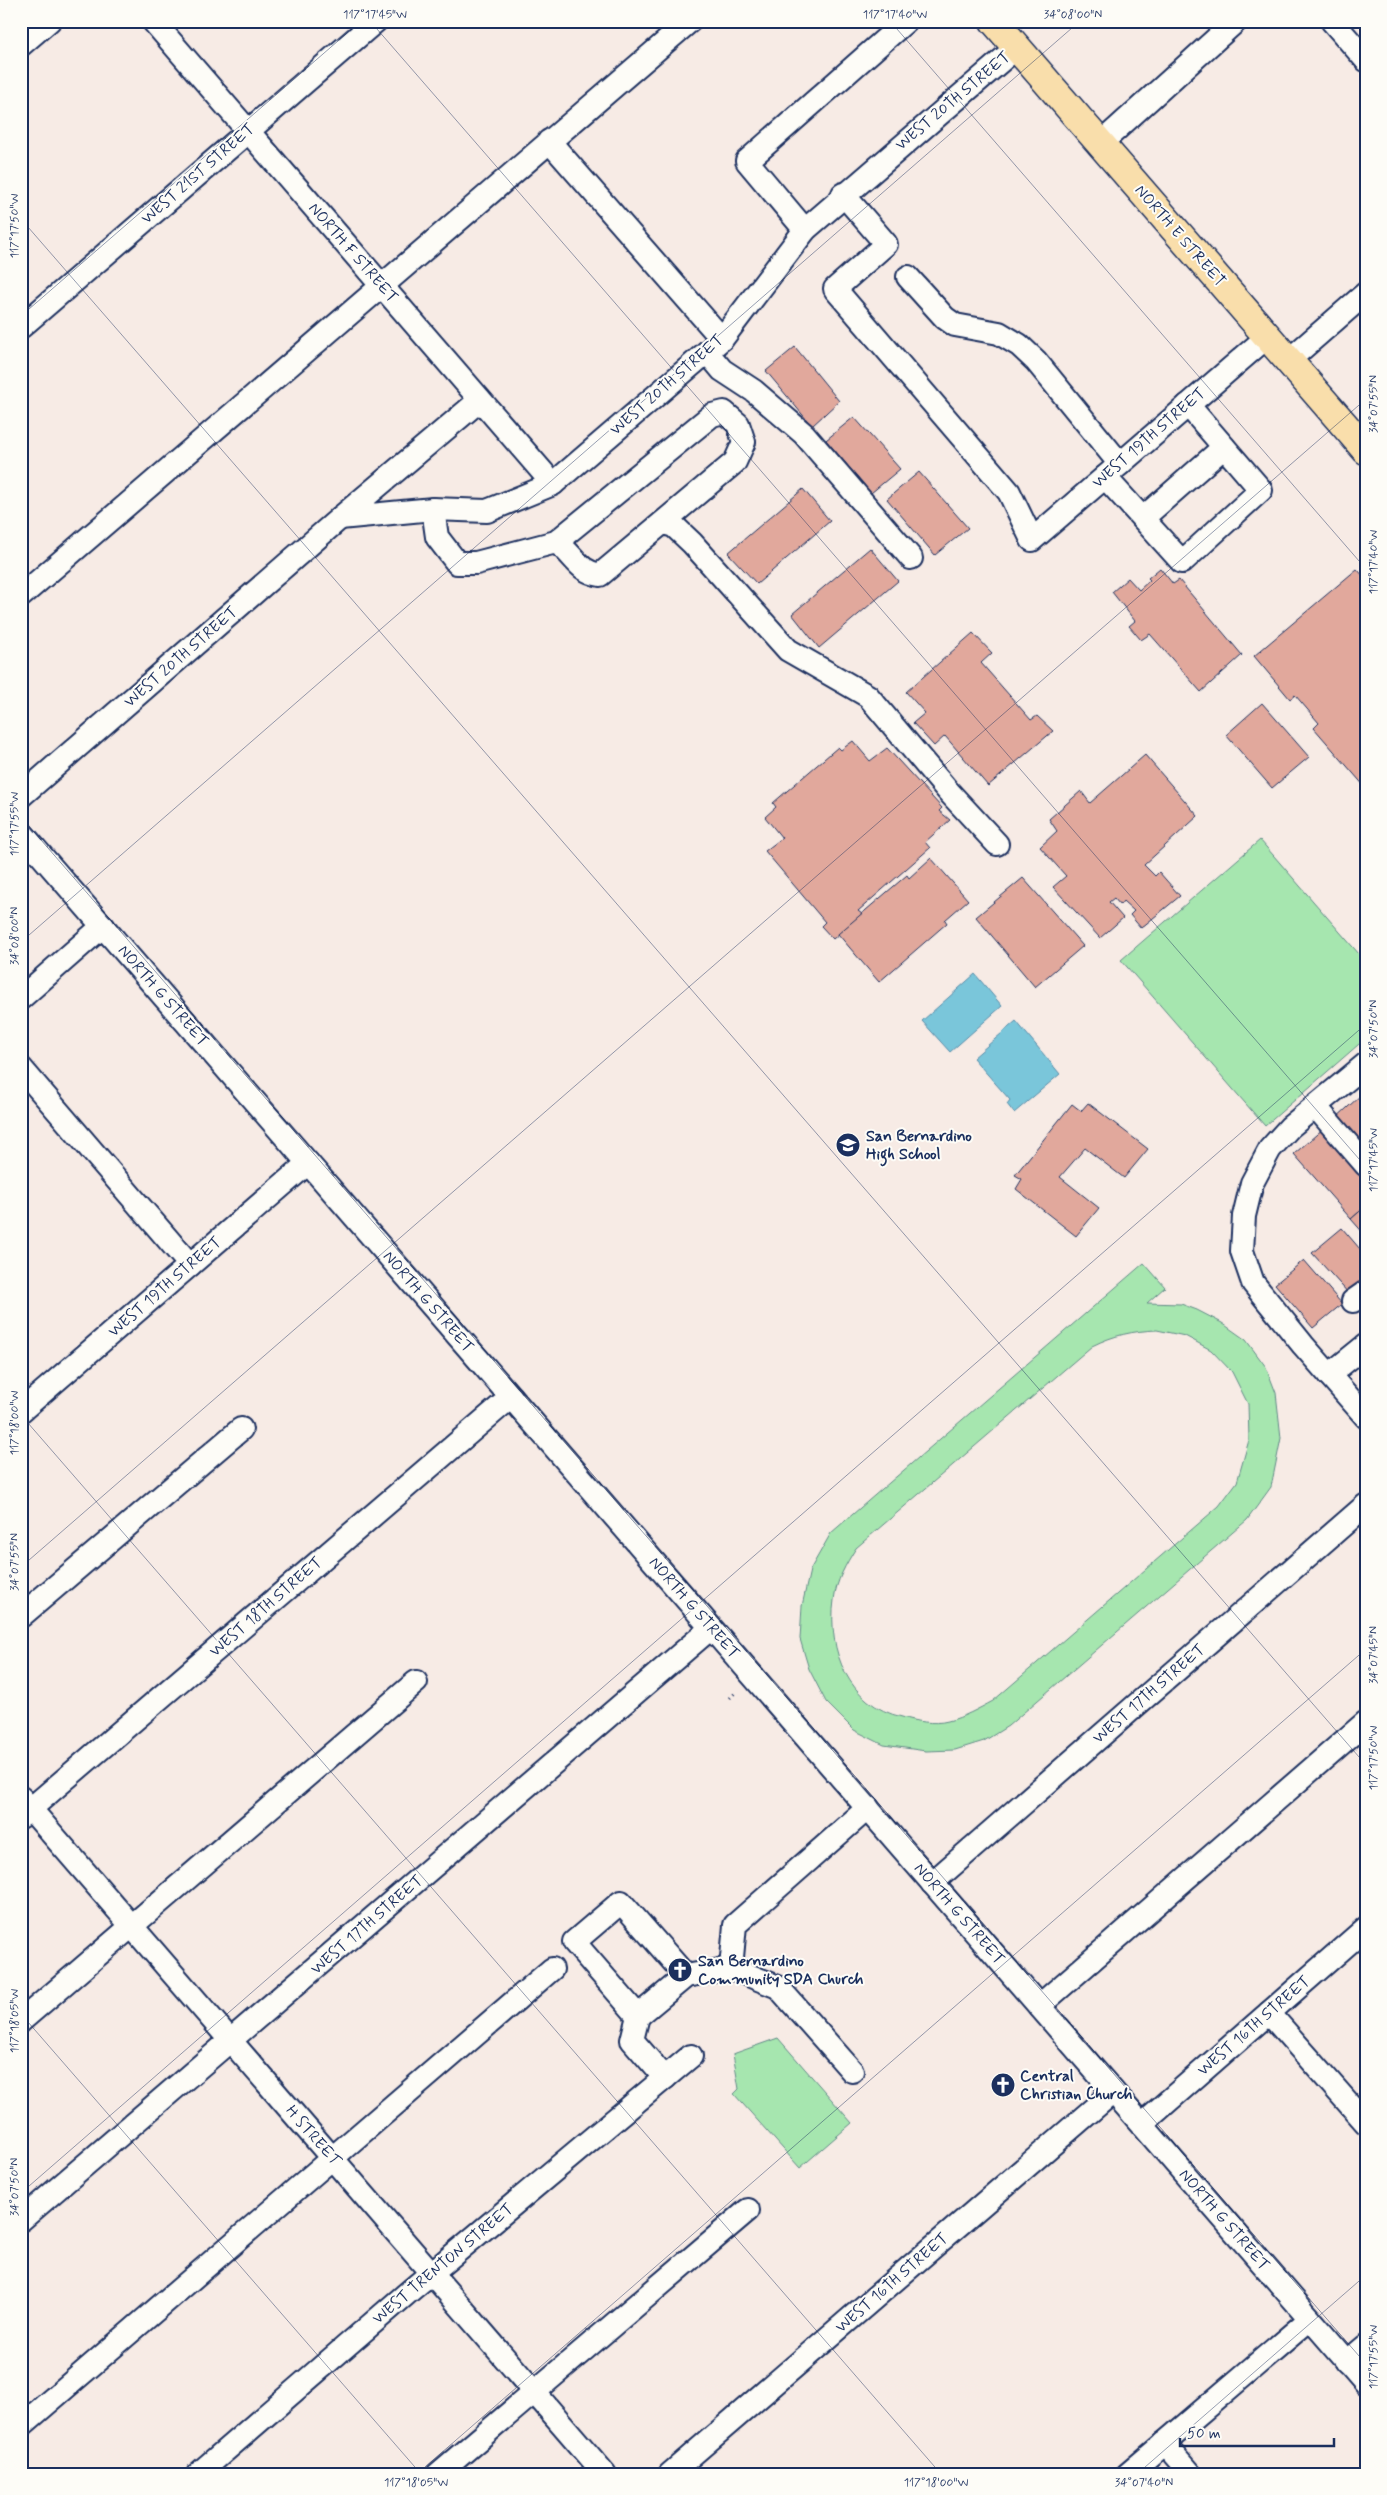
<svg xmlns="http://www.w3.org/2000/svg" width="1387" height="2495" viewBox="0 0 1387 2495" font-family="Mynerve,sans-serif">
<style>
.green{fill:#a6e6af;stroke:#608a86;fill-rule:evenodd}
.water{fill:#7ac6da;stroke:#548aa8}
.building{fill:#e1a89c;stroke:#1b2f5e}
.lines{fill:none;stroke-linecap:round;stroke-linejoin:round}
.minor-casing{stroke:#1b2f5e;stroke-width:26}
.major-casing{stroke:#1b2f5e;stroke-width:31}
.path{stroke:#1b2f5e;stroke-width:3;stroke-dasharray:1 4;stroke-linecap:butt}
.minor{stroke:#fdfcf7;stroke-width:22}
.major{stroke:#f9deab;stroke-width:28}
.ticks{fill:none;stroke:#1b2f5e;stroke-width:1;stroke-opacity:0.45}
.labels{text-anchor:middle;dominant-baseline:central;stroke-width:4;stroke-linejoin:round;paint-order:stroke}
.street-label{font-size:16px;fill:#1b2f5e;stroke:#fdfcf7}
.poi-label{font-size:16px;font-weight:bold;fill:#1b2f5e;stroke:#fdfcf7;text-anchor:start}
.neatline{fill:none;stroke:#1b2f5e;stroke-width:2}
.ticks-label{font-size:12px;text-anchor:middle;fill:#1b2f5e}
</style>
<rect width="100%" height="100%" fill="#f7ebe5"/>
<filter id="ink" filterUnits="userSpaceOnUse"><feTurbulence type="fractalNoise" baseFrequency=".02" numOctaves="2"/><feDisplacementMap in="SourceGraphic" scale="10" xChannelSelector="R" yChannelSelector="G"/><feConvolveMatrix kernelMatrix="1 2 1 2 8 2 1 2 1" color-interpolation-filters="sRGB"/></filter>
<g filter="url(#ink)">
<g class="green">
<polygon points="1260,840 1366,962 1366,1038 1265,1126 1121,960"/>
<path d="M 1144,1263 L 1165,1287 L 1147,1303 L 1181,1304 L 1197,1310 L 1222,1323 L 1246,1340 L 1266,1367 L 1276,1393 L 1281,1438 L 1271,1487 L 1247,1520 L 1008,1726 L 984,1741 L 955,1750 L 926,1751 L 884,1745 L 854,1730 L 826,1702 L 809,1669 L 800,1639 L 802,1606 L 810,1570 L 831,1533 ZM 1157,1330 L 1185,1336 L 1211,1350 L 1232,1372 L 1248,1404 L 1249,1440 L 1237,1482 L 1219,1506 L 993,1701 C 978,1709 964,1717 948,1721 C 933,1725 916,1721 902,1717 C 849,1705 827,1651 834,1600 C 836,1581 846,1564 856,1548 L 1092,1346 C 1114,1335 1133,1331 1157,1330 Z"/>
<polygon points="778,2038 852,2123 800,2168 734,2094 739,2089 733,2054"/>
</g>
<g class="water">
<polygon points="975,974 1002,1006 950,1052 922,1021"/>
<polygon points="1016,1021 1060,1074 1014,1113 1007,1104 1010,1100 973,1058"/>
</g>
<g class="building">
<polygon points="795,347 839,401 812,426 766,371"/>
<polygon points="854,417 900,469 871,493 826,440"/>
<polygon points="919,472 968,528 935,555 887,499"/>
<polygon points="803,489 830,521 757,584 728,553"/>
<polygon points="870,548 898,581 819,648 792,614"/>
<polygon points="1160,568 1173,584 1179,580 1242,655 1201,692 1150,634 1141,640 1129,626 1135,621 1112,592 1128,578 1139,590 1150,580 1148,578"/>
<polygon points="1357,569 1366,579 1366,788 1314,728 1319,723 1295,695 1290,699 1254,656"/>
<polygon points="973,633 992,653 981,663 1031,720 1037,716 1053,731 988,786 945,736 934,746 913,723 925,713 906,692"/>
<polygon points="1262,703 1309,757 1272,788 1226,735"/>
<polygon points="853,741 870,761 887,748 942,808 939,811 950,820 925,842 930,848 858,911 862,914 833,939 821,926 825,922 765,851 782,838 765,817 776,807 773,803 838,747 841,750"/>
<polygon points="1145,755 1198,816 1144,865 1155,876 1159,872 1180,896 1141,928 1130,915 1134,911 1123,901 1120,905 1114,898 1109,902 1123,918 1100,938 1053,887 1066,876 1040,847 1057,831 1049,819 1081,791 1090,803"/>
<polygon points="931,858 968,900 945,920 947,923 879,982 838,934 907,875 909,878"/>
<polygon points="1023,878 1083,946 1035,987 976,917"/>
<polygon points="1362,1094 1366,1098 1366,1156 1334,1120"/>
<polygon points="1088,1103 1148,1149 1124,1178 1085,1148 1060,1177 1099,1208 1076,1236 1016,1189 1022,1179 1015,1175 1072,1104 1081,1111"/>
<polygon points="1324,1128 1366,1178 1366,1206 1351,1219 1294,1154"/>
<polygon points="1366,1206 1366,1236 1351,1219"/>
<polygon points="1342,1228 1366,1256 1366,1282 1350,1295 1312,1253"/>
<polygon points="1304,1260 1342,1304 1313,1328 1275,1284"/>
</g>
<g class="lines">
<defs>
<g id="minor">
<polyline points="153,21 553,484"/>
<polyline points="1332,21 1366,60"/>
<polyline points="21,45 49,21"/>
<polyline points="549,141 722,339"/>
<polyline points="1100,144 1236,21"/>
<polyline points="843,194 886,244 835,289 1009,492 1032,540 1267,337"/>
<polyline points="805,230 747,161 906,21"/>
<polyline points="908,277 945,318 955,325 999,333 1019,345 1036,361 1120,464"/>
<polyline points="21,327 376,21"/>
<polyline points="707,352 722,370 754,391 804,434 911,558"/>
<polyline points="1288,361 1366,293"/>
<polyline points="1105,477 1182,562 1261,490 1188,405"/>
<path d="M 433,509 L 437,537 L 457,563 L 476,563 L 556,542 L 712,415 L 724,412 L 738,424 L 744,442 L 735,462 L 600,575 C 577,571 575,555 556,542"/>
<polyline points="340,518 433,509 487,511 553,484 722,339 805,230 1017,47"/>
<polyline points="1143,518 1224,447"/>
<polyline points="663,523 674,526 692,543 788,650 868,696 948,791 997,844"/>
<polyline points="21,596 690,21"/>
<polyline points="21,796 340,518 480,400"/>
<polyline points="21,832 1366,2383"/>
<polyline points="21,998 103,926"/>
<polyline points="1366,1064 1290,1127 1270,1149 1252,1183 1244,1216 1242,1251 1253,1283 1303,1345 1366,1417"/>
<polyline points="21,1068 190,1265"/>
<polyline points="1315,1106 1366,1165"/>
<polyline points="1353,1301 1366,1292"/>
<polyline points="1329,1375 1366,1345"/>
<polyline points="21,1411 308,1163"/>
<polyline points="21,1616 241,1429"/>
<polyline points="21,1798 605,2474"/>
<polyline points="21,1817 511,1397"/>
<polyline points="932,1883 1366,1505"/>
<polyline points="731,1968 778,1987 852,2071"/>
<polyline points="686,1976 621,1902 574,1942 638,2016 686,1976 731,1968 735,1925 868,1808"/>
<polyline points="1039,2006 1366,1722"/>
<polyline points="1269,2013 1366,2123"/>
<polyline points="638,2016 632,2040 665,2078"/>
<polyline points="21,2021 416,1682"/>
<polyline points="1142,2124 1366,1928"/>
<polyline points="21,2220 711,1628"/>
<polyline points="1347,2362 1366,2346"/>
<polyline points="21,2426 552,1969"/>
<polyline points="1164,2443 1191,2474"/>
<polyline points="198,2474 411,2290 691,2056"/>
<polyline points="438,2474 748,2210"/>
<polyline points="670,2474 1113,2092"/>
<polyline points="1128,2474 1310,2319"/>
</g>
<polyline id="major" points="994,21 1366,450"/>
</defs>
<use href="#minor" class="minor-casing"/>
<use href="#major" class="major-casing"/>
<polyline class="path" points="730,1698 735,1693"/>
<use href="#minor" class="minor"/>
<use href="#major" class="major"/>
</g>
</g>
<path class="ticks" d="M 370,21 L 1366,1167M 890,21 L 1366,569M 21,219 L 1366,1765M 21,316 L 361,21M 21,817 L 1366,2364M 21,942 L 1080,21M 21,1415 L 941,2474M 21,1567 L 1366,399M 21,2014 L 421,2474M 21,2193 L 1366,1024M 417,2474 L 1366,1649M 1137,2474 L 1366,2275"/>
<defs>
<symbol id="school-disc" viewBox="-11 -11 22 22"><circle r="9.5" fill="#1b2f5e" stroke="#fdfcf7"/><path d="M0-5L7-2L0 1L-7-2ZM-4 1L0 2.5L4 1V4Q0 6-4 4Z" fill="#fff"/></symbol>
<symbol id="church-disc" viewBox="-11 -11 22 22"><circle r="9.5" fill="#1b2f5e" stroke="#fdfcf7"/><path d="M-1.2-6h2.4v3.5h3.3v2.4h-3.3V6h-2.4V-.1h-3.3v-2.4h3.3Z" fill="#fff"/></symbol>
</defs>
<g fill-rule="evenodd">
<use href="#school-disc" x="834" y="1131" width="28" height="28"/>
<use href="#church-disc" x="666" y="1956" width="28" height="28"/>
<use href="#church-disc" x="989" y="2071" width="28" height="28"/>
</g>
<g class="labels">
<g class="street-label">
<text transform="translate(953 101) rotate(-40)">WEST 20TH STREET</text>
<text transform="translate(198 174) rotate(-41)">WEST 21ST STREET</text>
<text transform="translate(1180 236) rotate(49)">NORTH E STREET</text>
<text transform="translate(353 253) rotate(49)">NORTH F STREET</text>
<text transform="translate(667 385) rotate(-41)">WEST 20TH STREET</text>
<text transform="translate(1149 438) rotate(-41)">WEST 19TH STREET</text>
<text transform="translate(181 657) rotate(-41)">WEST 20TH STREET</text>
<text transform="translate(163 996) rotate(49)">NORTH G STREET</text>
<text transform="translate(165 1287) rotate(-41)">WEST 19TH STREET</text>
<text transform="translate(428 1302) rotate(49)">NORTH G STREET</text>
<text transform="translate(266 1607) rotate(-41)">WEST 18TH STREET</text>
<text transform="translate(694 1608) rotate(49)">NORTH G STREET</text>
<text transform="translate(1149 1694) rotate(-41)">WEST 17TH STREET</text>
<text transform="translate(959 1914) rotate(49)">NORTH G STREET</text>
<text transform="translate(367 1925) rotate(-41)">WEST 17TH STREET</text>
<text transform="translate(1254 2026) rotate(-41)">WEST 16TH STREET</text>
<text transform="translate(313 2136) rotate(49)">H STREET</text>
<text transform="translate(1224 2220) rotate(49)">NORTH G STREET</text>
<text transform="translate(443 2264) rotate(-40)">WEST TRENTON STREET</text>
<text transform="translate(892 2283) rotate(-41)">WEST 16TH STREET</text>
</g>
<g class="poi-label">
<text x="866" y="1136">San Bernardino<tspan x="866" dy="18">High School</tspan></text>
<text x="698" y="1961">San Bernardino<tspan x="698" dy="18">Community SDA Church</tspan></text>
<text x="1020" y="2076">Central<tspan x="1020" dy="18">Christian Church</tspan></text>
</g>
</g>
<rect width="1387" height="2495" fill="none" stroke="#fdfcf7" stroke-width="55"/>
<path d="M1180 2438v8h154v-8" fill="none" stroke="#1b2f5e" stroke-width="2.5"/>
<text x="1187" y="2438" font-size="15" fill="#1b2f5e" stroke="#fdfcf7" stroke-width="4" paint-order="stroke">50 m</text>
<rect x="28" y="28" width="1332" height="2440" class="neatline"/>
<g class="ticks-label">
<text x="375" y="18">117°17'45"W</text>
<text x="895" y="18">117°17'40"W</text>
<text x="1073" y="18">34°08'00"N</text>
<text transform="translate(14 226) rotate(-90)" y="4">117°17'50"W</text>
<text transform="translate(1373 404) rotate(-90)" y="4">34°07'55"N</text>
<text transform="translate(1373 562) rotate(-90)" y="4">117°17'40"W</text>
<text transform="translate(14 824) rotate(-90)" y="4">117°17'55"W</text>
<text transform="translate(14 936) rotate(-90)" y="4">34°08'00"N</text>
<text transform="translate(1373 1029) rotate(-90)" y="4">34°07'50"N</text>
<text transform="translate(1373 1160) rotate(-90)" y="4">117°17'45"W</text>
<text transform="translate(14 1423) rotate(-90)" y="4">117°18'00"W</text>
<text transform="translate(14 1562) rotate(-90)" y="4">34°07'55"N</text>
<text transform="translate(1373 1655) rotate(-90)" y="4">34°07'45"N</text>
<text transform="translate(1373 1758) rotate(-90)" y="4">117°17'50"W</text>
<text transform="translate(14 2021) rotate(-90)" y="4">117°18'05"W</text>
<text transform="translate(14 2187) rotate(-90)" y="4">34°07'50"N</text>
<text transform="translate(1373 2357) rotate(-90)" y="4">117°17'55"W</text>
<text x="416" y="2486">117°18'05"W</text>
<text x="936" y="2486">117°18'00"W</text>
<text x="1144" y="2486">34°07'40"N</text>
</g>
</svg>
